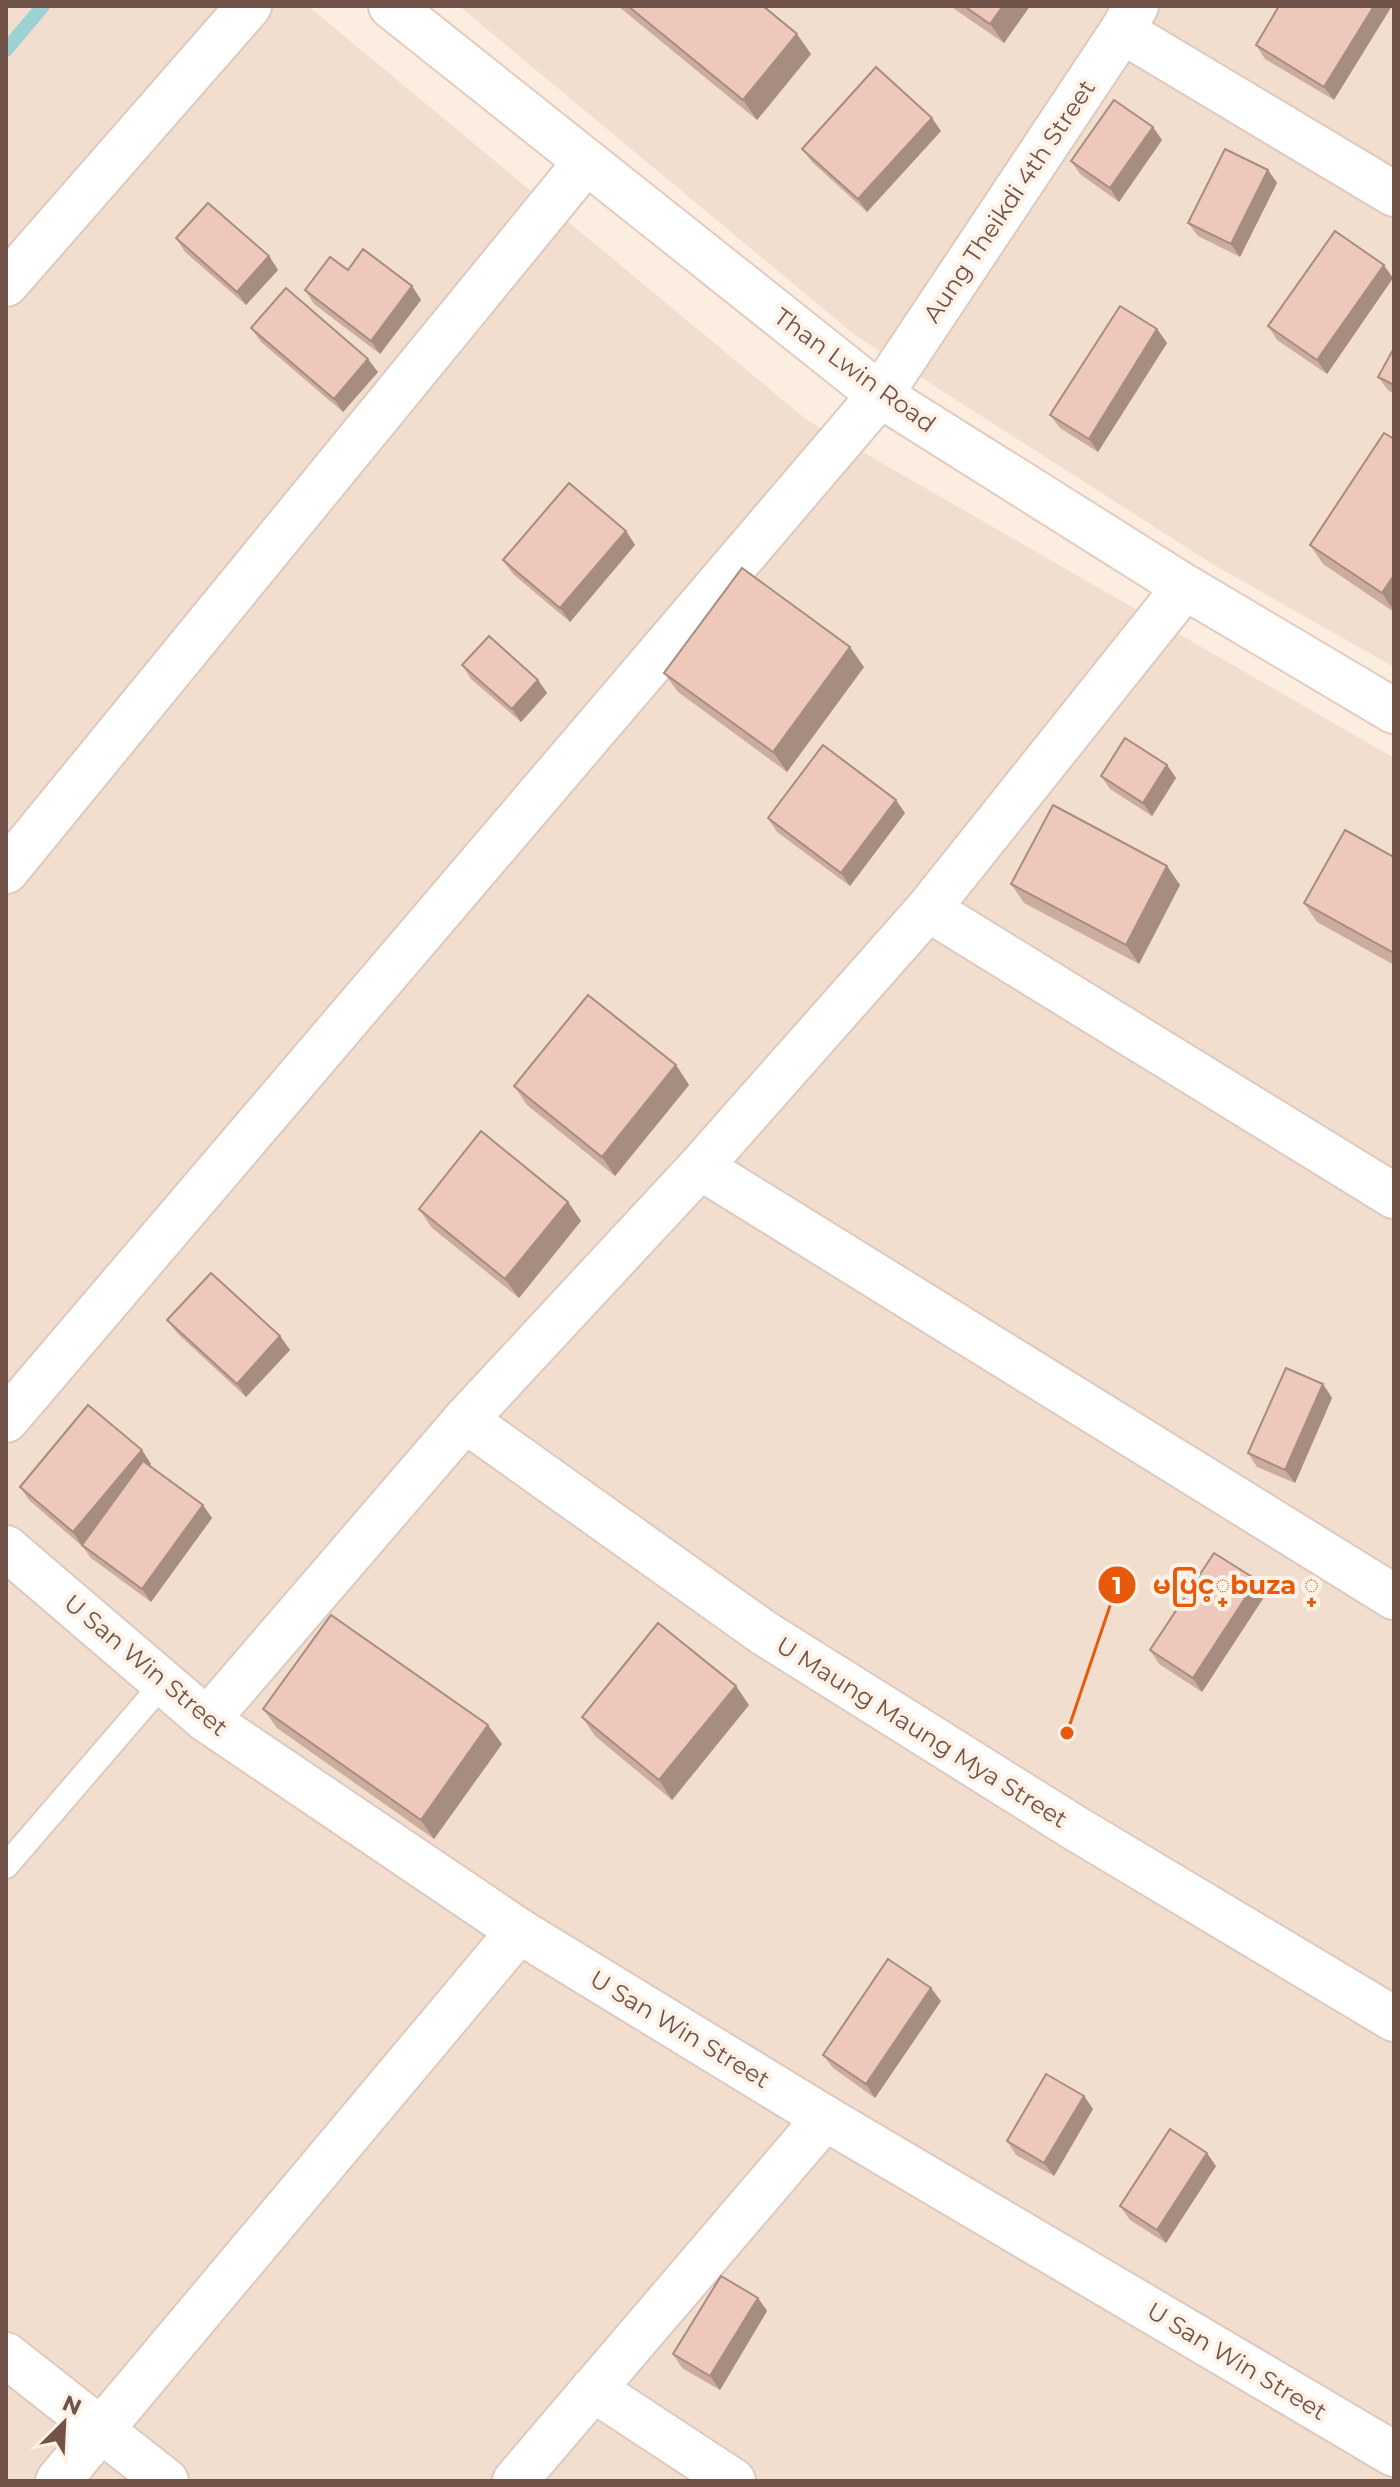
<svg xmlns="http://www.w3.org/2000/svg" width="1400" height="2487" viewBox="0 0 1400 2487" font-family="Montserrat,'Noto Sans Myanmar',sans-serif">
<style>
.residential{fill:#f2decf}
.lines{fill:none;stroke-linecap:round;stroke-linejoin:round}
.stream{stroke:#9dd2d4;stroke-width:14}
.lane-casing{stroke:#dec9bd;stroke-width:28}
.street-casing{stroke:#dec9bd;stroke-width:48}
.secondary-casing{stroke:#e5cbbd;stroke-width:48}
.lane{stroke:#fff;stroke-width:24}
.street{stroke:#fff;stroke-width:44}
.secondary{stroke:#fff;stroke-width:44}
.wall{fill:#cdaca0}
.shaded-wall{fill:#a78c82}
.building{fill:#eec8ba;stroke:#a78c82;stroke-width:2}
.labels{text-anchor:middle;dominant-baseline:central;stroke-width:8;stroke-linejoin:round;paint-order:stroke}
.street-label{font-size:24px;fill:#705249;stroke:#fef1e6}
.leader{fill:none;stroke:#e8590c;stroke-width:3}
.callout-dot{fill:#e8590c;stroke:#fef1e6;stroke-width:3}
.mark-label{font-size:24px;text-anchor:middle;font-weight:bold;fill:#fff}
.callout-label{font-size:26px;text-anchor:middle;font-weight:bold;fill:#e8590c;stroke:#fef1e6;stroke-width:8;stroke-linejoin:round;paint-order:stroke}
</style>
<rect width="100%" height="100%" fill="#fbede0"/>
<g class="residential">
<polygon points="6,6 308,6 807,420 1394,758 1394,2481 6,2481"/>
<polygon points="459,6 1394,6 1394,667 1214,565 855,335"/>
</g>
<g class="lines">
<polyline class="stream" points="6,50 43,6"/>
<defs>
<polyline id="lane" points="6,1866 164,1682"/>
<g id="street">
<polyline points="1122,31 1394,194"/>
<polyline points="6,284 249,6"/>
<polyline points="6,871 586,162"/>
<polyline points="928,909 1394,1196"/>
<polyline points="700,1167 1394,1597"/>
<polyline points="6,1420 880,395 1122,31 1136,6"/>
<polyline points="465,1420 764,1633 1075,1828 1394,2019"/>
<polyline points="6,1548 207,1720 519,1931 825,2118 1394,2454"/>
<polyline points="207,1720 465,1420 700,1167 928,909 1185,587"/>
<polyline points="6,2355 166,2481"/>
<polyline points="593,2389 733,2481"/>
<polyline points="58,2481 519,1931"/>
<polyline points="515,2481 825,2118"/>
</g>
<polyline id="secondary" points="391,6 880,395 1185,587 1394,711"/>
</defs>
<use href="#lane" class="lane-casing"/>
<use href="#street" class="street-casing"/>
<use href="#secondary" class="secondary-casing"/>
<use href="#lane" class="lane"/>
<use href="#street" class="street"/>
<use href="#secondary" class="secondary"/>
</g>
<g class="wall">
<polygon points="618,6 763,6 811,54 757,120"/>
<polygon points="950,6 1030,6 1004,43"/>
<polygon points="1279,6 1334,100 1265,59 1256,45"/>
<polygon points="941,131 867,212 812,162 802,149"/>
<polygon points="1162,140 1119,202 1080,174 1071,161"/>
<polygon points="1268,170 1277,183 1240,257 1198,236 1188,223"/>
<polygon points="176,238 269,256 278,270 246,305 185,252"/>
<polygon points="1393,278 1327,374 1277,340 1268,326"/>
<polygon points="412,286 421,300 380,354 314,304 305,290"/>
<polygon points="251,328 378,372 343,412 261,342"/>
<polygon points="1157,329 1167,343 1098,452 1060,428 1050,415"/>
<polygon points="1394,348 1394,394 1388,390 1378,377"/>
<polygon points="1394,439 1394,612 1323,564 1310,545"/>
<polygon points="626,531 635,545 570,622 513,574 503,560"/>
<polygon points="462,665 538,680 547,693 521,722 471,679"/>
<polygon points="864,667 787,772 678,692 664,673"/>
<polygon points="1167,765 1176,778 1152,816 1110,789 1101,776"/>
<polygon points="905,813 850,886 777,832 768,818"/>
<polygon points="1394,857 1394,965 1317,922 1304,903"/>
<polygon points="1167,866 1180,885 1139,964 1024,903 1011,884"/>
<polygon points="676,1065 689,1085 615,1176 527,1105 514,1086"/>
<polygon points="568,1202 581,1221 519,1298 432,1228 419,1209"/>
<polygon points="167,1320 280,1336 290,1350 246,1397 177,1333"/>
<polygon points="1323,1384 1332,1398 1295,1483 1257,1467 1248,1453"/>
<polygon points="151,1464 149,1466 212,1518 151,1602 91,1558 82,1546 29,1500 20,1487"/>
<polygon points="1266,1594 1202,1692 1159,1664 1150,1650"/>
<polygon points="749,1705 672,1800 595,1736 582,1717"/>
<polygon points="263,1709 502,1744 434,1839 277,1728"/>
<polygon points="941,2001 875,2098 833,2068 823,2055"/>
<polygon points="1084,2096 1093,2109 1054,2176 1016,2155 1007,2141"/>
<polygon points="1216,2166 1166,2243 1130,2220 1120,2206"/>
<polygon points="758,2298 767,2311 720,2390 682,2368 673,2354"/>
</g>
<g class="shaded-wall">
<polygon points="1003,6 1030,6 1004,43 990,24"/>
<polygon points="1374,6 1392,6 1334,100 1324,87"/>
<polygon points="797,34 811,54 757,120 743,100"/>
<polygon points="932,118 941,131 867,212 858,199"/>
<polygon points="1153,127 1162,140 1119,202 1110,188"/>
<polygon points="1268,170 1277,183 1240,257 1231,244"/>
<polygon points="269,256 278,270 246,305 237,292"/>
<polygon points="1384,265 1393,278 1327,374 1317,360"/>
<polygon points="412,286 421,300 380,354 371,341"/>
<polygon points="1157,329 1167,343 1098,452 1089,439"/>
<polygon points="368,359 378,372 343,412 334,399"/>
<polygon points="626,531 635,545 570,622 560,608"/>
<polygon points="1394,575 1394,611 1382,593"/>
<polygon points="850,647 864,667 787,772 773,752"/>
<polygon points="538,680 547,693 521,722 512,709"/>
<polygon points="1167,765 1176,778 1152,816 1143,803"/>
<polygon points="896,800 905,813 850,886 841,873"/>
<polygon points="1167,866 1180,885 1139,964 1126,945"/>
<polygon points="676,1065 689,1085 615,1176 602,1157"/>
<polygon points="568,1202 581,1221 519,1298 505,1279"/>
<polygon points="280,1336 290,1350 246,1397 237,1384"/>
<polygon points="1323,1384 1332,1398 1295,1483 1285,1470"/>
<polygon points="142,1450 151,1464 82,1546 73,1532"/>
<polygon points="203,1505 212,1518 151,1602 142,1589"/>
<polygon points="1257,1580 1266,1594 1202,1692 1193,1678"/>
<polygon points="736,1686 749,1705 672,1800 659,1780"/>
<polygon points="488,1725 502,1744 434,1839 421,1820"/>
<polygon points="931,1988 941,2001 875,2098 866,2084"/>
<polygon points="1084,2096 1093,2109 1054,2176 1044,2163"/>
<polygon points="1207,2153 1216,2166 1166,2243 1157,2230"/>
<polygon points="758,2298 767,2311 720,2390 710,2376"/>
</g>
<g class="building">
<polygon points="628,6 763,6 797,34 743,100"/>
<polygon points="964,6 1003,6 990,24"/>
<polygon points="1279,6 1374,6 1324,87 1256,45"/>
<polygon points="876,67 932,118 858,199 802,149"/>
<polygon points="1114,100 1153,127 1110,188 1071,161"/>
<polygon points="1225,149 1268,170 1231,244 1188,223"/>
<polygon points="208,203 269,256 237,292 176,238"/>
<polygon points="1335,231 1384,265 1317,360 1268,326"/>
<polygon points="363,249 412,286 371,341 305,290 330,257 348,270"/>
<polygon points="286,288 368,359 334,399 251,328"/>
<polygon points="1120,306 1157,329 1089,439 1050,415"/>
<polygon points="1394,348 1394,385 1378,377"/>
<polygon points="1384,433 1394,439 1394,575 1382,593 1310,545"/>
<polygon points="569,483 626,531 560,608 503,560"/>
<polygon points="742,568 850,647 773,752 664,673"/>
<polygon points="489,636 538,680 512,709 462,665"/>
<polygon points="1125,738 1167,765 1143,803 1101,776"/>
<polygon points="823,745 896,800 841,873 768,818"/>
<polygon points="1053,805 1167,866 1126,945 1011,884"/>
<polygon points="1345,830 1394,857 1394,953 1304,903"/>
<polygon points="588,995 676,1065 602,1157 514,1086"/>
<polygon points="481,1131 568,1202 505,1279 419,1209"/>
<polygon points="211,1273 280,1336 237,1384 167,1320"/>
<polygon points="1286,1368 1323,1384 1285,1470 1248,1453"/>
<polygon points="88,1405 142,1450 73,1532 20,1487"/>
<polygon points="143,1461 203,1505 142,1589 82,1545"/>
<polygon points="1214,1553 1257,1580 1193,1678 1150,1650"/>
<polygon points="331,1615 488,1725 421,1820 263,1709"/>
<polygon points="658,1623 736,1686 659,1780 582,1717"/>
<polygon points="888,1959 931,1988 866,2084 823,2055"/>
<polygon points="1046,2074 1084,2096 1044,2163 1007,2141"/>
<polygon points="1170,2129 1207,2153 1157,2230 1120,2206"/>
<polygon points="721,2276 758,2298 710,2376 673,2354"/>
</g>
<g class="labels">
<g class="street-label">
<text transform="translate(1009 201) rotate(-56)">Aung Theikdi 4th Street</text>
<text transform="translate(855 370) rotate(36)">Than Lwin Road</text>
<text transform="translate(146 1665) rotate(40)">U San Win Street</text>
<text transform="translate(922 1732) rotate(32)">U Maung Maung Mya Street</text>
<text transform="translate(680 2029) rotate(31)">U San Win Street</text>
<text transform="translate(1237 2361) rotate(31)">U San Win Street</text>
</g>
</g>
<path class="leader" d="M1067 1733L1117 1585"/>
<g class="callout-dot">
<circle cx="1067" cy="1733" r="8"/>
<circle cx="1117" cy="1585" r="20"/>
</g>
<g class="mark-label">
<text x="1117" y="1594">1</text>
</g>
<g class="callout-label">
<text x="1236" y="1594">မပြင့္buza ္</text>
</g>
<rect width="1400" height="2487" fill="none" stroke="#705249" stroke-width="16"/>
<g transform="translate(64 2423) rotate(24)" stroke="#fef1e6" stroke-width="6" paint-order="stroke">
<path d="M0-6L14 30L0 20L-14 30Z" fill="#705249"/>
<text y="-12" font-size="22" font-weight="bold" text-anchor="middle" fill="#705249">N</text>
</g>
</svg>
